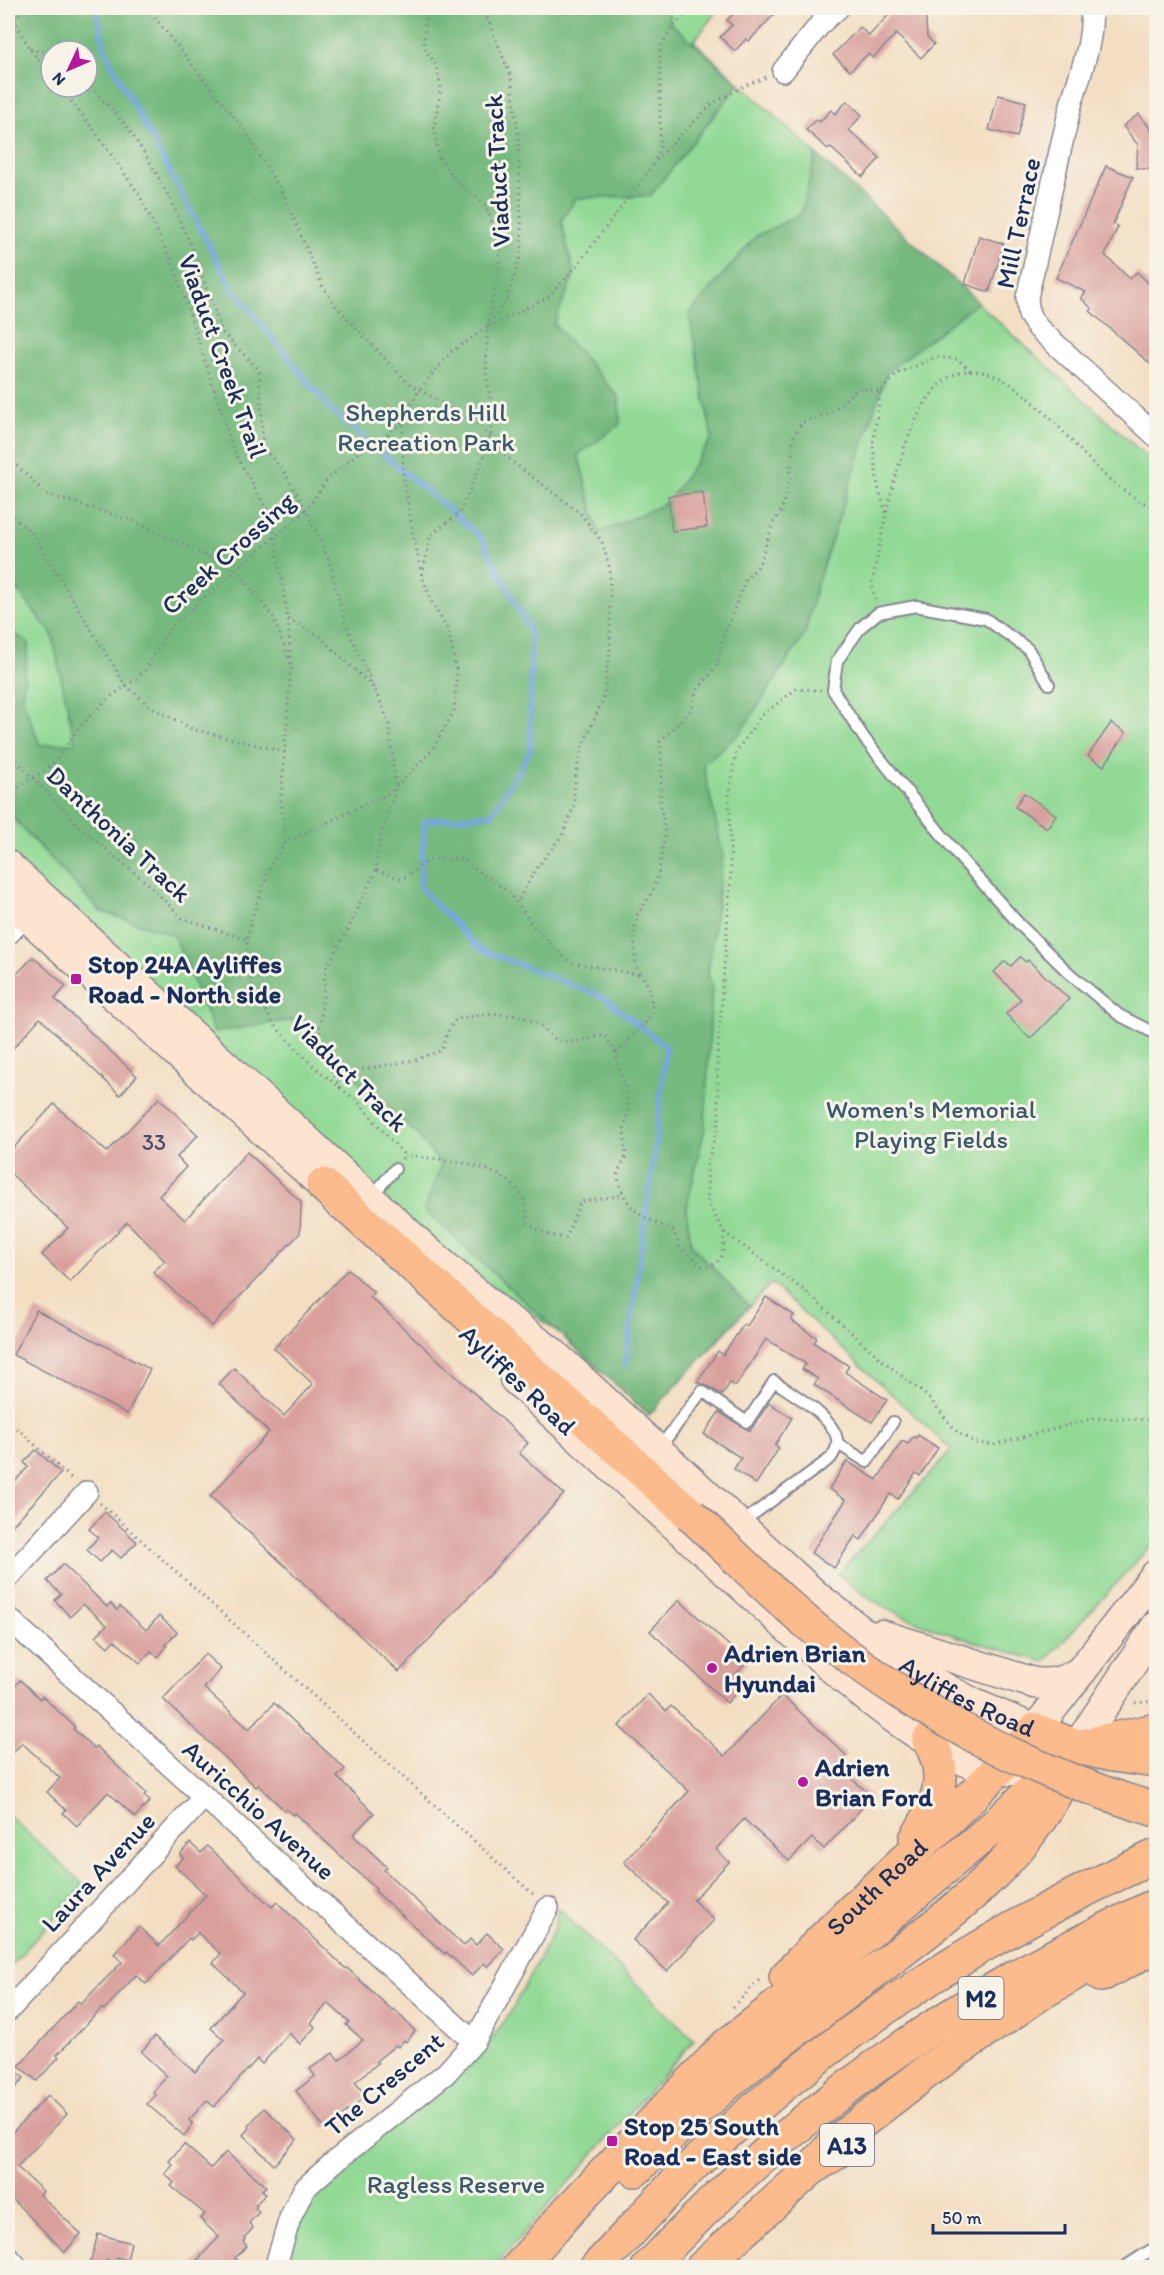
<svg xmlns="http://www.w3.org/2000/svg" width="1164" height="2275" viewBox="0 0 1164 2275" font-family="Itim,sans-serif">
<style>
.green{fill:#91d994;stroke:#568479;stroke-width:1.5;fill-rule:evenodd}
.forest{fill:#74b97e;stroke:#48746e;stroke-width:1.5;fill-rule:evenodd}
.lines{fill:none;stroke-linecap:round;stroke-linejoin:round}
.stream{stroke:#74a5df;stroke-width:5}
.building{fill:#d99f9b}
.service-casing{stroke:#878690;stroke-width:14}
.minor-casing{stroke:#878690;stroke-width:24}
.secondary-casing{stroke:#878690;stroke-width:33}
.trunk-casing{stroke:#878690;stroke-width:36}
.motorway-casing{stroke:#878690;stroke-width:36}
.path{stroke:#878690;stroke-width:3;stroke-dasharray:1.5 4.5;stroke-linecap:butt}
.service{stroke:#fff;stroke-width:10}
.minor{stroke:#fff;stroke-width:21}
.secondary{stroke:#fde4d1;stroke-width:30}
.trunk{stroke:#fbbb8c;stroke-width:33}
.motorway{stroke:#fbbb8c;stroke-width:33}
.motorway-bridge-casing{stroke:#878690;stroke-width:36;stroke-linecap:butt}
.motorway-bridge{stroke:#fbbb8c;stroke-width:33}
.poi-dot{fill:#b5179e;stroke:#f7f3e8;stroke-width:2}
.labels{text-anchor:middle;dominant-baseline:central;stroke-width:6;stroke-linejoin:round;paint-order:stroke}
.number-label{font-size:22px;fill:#4a4b6d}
.shield{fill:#f7f3e8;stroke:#5d6a87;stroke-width:1.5}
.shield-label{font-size:24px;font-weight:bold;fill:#1b2f5e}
.street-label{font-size:26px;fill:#1b2f5e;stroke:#f7f3e8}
.park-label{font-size:26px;fill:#385a6c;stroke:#f7f3e8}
.poi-label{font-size:26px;font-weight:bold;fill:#1b2f5e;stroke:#f7f3e8;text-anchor:start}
</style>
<rect width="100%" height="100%" fill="#f7f3e8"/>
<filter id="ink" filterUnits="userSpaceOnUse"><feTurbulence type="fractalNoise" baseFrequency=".0167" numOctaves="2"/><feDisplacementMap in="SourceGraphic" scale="12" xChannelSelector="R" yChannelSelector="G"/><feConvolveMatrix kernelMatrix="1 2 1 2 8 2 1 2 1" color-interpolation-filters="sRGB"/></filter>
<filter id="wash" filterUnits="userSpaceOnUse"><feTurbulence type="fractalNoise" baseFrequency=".008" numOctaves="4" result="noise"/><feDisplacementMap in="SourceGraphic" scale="24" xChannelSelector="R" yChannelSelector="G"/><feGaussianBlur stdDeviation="1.35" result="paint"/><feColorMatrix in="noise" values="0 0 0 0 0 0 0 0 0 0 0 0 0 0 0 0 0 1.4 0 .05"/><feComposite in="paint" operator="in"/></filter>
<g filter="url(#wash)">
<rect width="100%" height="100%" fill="#f3dec2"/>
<g class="green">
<path d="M 8,8 L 719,8 L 694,41 L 912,243 L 1156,465 L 1156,1540 L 1044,1662 C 973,1640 893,1625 838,1574 L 952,1450 L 771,1283 L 649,1415 L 560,1334 L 370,1199 L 8,866 ZM 51,51 L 87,51 L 87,87 L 51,87 Z"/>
<polygon points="8,1815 84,1885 8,1969"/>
<polygon points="558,1908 694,2040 494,2267 283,2268 298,2216 313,2190 450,2081 488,2044 509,2015 548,1942 555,1927"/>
</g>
<path class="forest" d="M 8,8 L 668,8 L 670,22 L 739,84 L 650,196 L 576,198 L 561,221 L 574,275 L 554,324 L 619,397 L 620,424 L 578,455 L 599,533 L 668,502 L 712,438 L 689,314 L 756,236 L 801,214 L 816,154 L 978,302 L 887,372 L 816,587 L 805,634 L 740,733 L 703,764 L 723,855 L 708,974 L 712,985 L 705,1128 L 686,1210 L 692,1246 L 749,1306 L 649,1415 L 424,1210 L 441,1165 L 417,1134 L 292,1020 L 214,1032 L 174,935 L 100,911 L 12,817 L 8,808 L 8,629 L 29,643 L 22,697 L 40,745 L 75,743 L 52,634 L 8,578 ZM 51,51 L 87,51 L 87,87 L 51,87 Z"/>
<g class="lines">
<polyline class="stream" points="96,8 106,53 232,288 330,409 481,537 531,633 530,751 492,814 425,821 420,888 479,949 605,998 666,1047 654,1156 625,1366"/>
</g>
<g id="blocks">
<g class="building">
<polygon points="739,8 780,8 749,41 746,39 735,51 720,37 732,25 727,20"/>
<polygon points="895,8 925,8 927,37 934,44 921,58 896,34 873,58 868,54 850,71 833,55 860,27 869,36"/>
<polygon points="998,95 1026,102 1017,137 989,130"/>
<polygon points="847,101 862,115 849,130 880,158 863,177 830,147 828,149 806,130 816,119 820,122 831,110 835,114"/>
<polygon points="1139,114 1156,136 1156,170 1136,168 1138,145 1123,126"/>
<polygon points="1106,166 1133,177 1113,224 1118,227 1105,255 1130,279 1137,272 1156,290 1156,369 1090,311 1092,309 1081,298 1086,292 1056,278"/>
<polygon points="979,236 1004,244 989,292 965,284"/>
<polygon points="703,492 707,527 672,531 668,496"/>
<polygon points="1111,723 1126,733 1104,766 1088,756"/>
<polygon points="1024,793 1056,815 1047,828 1015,807"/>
<polygon points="33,957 66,986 55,999 137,1076 120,1095 40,1018 8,1054 8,983"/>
<polygon points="1020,957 1026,962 1028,960 1069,999 1030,1039 1006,1014 1021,999 994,972 1005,961 1011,966"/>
<polygon points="159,1098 198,1135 177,1157 186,1167 159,1196 185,1220 247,1152 301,1202 300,1233 212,1326 153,1272 165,1261 127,1222 70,1282 42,1255 68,1228 8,1171 8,1154 54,1104 107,1152"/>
<polygon points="348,1269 374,1293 370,1297 528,1443 519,1453 564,1494 399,1672 210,1496 269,1432 219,1384 234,1368 284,1416 313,1384 274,1348"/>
<polygon points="766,1297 794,1315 791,1320 817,1338 814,1343 849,1366 845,1372 887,1400 872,1422 814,1385 818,1379 802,1369 806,1364 766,1339 736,1386 730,1383 722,1395 706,1385 697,1382 718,1351 723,1355 744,1324 747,1326"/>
<polygon points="36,1310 150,1369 127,1414 13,1355"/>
<polygon points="769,1403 792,1418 775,1445 779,1448 756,1484 734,1469 741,1458 704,1434 719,1412 750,1431"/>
<polygon points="918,1435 938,1448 920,1476 916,1473 898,1499 890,1494 861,1540 855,1536 834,1568 811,1553 846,1500 829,1489 847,1461 877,1480 902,1441 908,1444 913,1437 916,1438"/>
<polygon points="36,1450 61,1473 8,1530 8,1489 28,1467 24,1462"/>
<polygon points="105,1512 137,1542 121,1558 112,1550 100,1562 87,1550 98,1537 89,1529"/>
<polygon points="63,1564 107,1607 110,1603 117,1610 120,1606 146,1630 159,1616 177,1632 165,1645 167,1646 158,1657 151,1651 140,1663 114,1640 108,1647 96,1636 107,1625 83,1604 70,1617 55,1600 61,1594 47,1581"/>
<polygon points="679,1600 747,1662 735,1675 744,1684 727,1703 650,1631"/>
<polygon points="205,1654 221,1669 204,1688 249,1729 274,1703 345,1769 337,1777 374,1813 353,1835 387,1867 384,1870 464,1946 470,1939 476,1945 487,1933 504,1949 488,1967 484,1963 472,1976 446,1952 445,1954 375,1891 376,1889 295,1813 293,1815 286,1809 285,1811 258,1785 256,1787 163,1699"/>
<polygon points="20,1680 40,1699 42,1696 75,1727 73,1729 94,1748 96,1746 146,1793 144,1796 150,1801 135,1817 108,1792 77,1826 63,1813 66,1810 47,1792 60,1778 22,1743 8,1758 8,1694"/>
<polygon points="648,1694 666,1711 671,1706 725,1756 782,1695 846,1755 837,1765 872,1797 824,1849 812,1838 789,1861 744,1819 716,1849 729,1862 693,1900 714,1920 667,1971 633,1940 668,1903 624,1862 689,1791 619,1726"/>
<polygon points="190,1843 201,1853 207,1846 272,1907 277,1902 345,1968 347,1968 393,2011 394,2009 415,2031 406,2042 404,2040 398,2047 396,2045 376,2061 378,2063 355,2082 366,2096 325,2129 296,2091 315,2076 310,2069 333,2053 339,2060 363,2040 346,2025 349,2022 328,2003 311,2023 315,2027 300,2044 289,2033 262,2064 257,2059 214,2107 207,2100 189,2120 193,2124 184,2136 147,2104 156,2095 153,2092 167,2076 141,2052 155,2036 195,2072 224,2040 211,2028 243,1992 213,1963 221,1954 198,1933 191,1940 189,1938 146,1984 136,1975 104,2010 102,2008 57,2055 59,2057 37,2081 19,2066 78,2001 81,2004 122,1962 114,1954 139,1927 159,1946 206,1895 175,1866 183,1858 180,1854"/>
<polygon points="8,2063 24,2078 8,2096"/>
<polygon points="48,2095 67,2114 17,2167 43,2191 40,2195 81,2234 65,2252 8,2195 8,2137"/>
<polygon points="264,2108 297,2139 274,2165 243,2135 249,2128 248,2126"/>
<polygon points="184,2144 211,2168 226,2152 266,2186 262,2190 266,2194 255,2205 257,2206 255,2208 259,2212 249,2223 253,2228 244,2238 245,2239 243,2242 247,2246 235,2258 245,2268 190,2268 219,2237 200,2219 205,2214 171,2186 174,2183 165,2174 173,2165 169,2161"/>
<polygon points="98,2234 131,2243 127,2260 117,2257 116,2263 106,2260 104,2268 89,2268"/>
</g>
</g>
</g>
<g filter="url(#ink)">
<use href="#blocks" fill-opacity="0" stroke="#878690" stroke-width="1.5"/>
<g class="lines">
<defs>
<g id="service">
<polyline points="1049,684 1028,649 986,619 916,606 878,613 861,627 837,661 833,690 864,738 962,860 1020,925 1069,973 1119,1015 1156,1034"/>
<polyline points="372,1196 395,1169"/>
<polyline points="838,1444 867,1462 893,1422"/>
<path d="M 658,1450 L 702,1391 L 747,1422 L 774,1381 C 791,1393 841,1421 837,1445 C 837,1449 833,1454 831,1458 L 741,1523"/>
<polyline points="1123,2268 1151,2250 1156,2250"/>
</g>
<g id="minor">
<path d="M 1091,8 C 1094,43 1080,72 1071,105 C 1055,169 1042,234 1027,297 L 1029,315 L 1038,328 L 1156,436"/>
<polyline points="783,71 822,22 838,8"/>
<polyline points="8,934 34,906"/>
<polyline points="8,1578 87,1492"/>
<polyline points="8,1618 474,2042"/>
<polyline points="8,2011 204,1797"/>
<polyline points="8,2257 18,2268"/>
<polyline points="275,2268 290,2218 304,2189 333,2163 446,2073 474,2042 548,1908"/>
</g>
<g id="secondary">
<path id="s1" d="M 8,866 L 427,1251 L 499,1313 L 550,1351 L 816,1596 L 880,1646 L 931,1681 L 974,1704 L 1035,1730 L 1156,1575"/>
<polyline points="8,899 323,1185 339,1203"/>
<path d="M 515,1379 C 592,1450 669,1520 747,1590 C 811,1649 882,1720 960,1758 C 979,1768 996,1771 1017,1770"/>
<path d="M 881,1635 L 1034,1683 C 1053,1685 1067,1681 1082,1670"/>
<polyline points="1077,1747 1156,1627"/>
</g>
<g id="trunk">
<polyline points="1077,1747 1156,1730"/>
<path d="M 916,1839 C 937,1805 951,1777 929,1740"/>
<polyline points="1101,1975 1156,1946"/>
<path id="s2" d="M 786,1977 C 866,1891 957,1817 1035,1730 L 1077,1747"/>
<path d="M 635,2170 C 674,2131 716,2091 760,2057 C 805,2023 850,1990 895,1956 C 961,1906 1035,1849 1066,1770"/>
<polyline points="518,2268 569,2210 726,2046 847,1951 999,1822 1071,1753"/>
<polyline points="702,2268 811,2169 834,2154"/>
</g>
<g id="motorway">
<polyline points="323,1185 690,1514"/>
<polyline points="1077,1747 1112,1755 1156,1761"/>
<polyline points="811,2169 835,2143 930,2069 1041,1993 1145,1932"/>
<path d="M 596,2268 C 628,2235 658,2200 690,2168 C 825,2037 985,1933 1156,1856"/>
<path d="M 648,2268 C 754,2154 879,2054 1015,1977 C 1061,1951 1109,1928 1156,1905"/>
</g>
</defs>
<use href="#service" class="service-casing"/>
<use href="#minor" class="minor-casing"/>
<use href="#secondary" class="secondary-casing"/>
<use href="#trunk" class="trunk-casing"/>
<use href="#motorway" class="motorway-casing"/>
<g class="path">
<polyline points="8,8 29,48 51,76"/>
<polyline points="147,8 246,132 285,198 322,285 335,305 407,382 481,427 510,460 580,513 602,542 610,569 610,650 603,699 583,745 576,772 573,808 563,834 536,869 517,903"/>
<polyline points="15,20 24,8"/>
<polyline points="30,49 51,53"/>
<polyline points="87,82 126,125 151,164 171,200 195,255 222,332 259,370 263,447 282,469 306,510 328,558 345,622 374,688"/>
<polyline points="60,87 88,122 139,194 175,269 234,451 272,519 288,619 291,665 281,800 286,842"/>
<polyline points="656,159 660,146 660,49 671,29 691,8"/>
<polyline points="489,327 548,297 575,268 660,156 712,104 746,85 767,77"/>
<polyline points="880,393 873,444 878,486 886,513"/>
<polyline points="8,457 46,494 131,520 238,571 273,617 289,659"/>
<polyline points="8,513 32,533 126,686 151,707 192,729 284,752"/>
<polyline points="422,575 431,535 459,514 491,441 491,404 486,371 488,327 493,295 499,275 500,245 485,204 455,180 439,158 434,126 441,88 436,65 424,47 426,8"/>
<path d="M 875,600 L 872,583 C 883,533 904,381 965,371 C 996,366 1026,395 1047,415 C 1084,451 1106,488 1156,508"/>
<polyline points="288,619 319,636 374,688 389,722 396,788 379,842 376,870 402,879 429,860 462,859 509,892 534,927 569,962 641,975"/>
<polyline points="821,690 796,689 761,716 736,752 729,794 731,875 717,1062 719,1120 707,1166 708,1203 724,1232 805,1291 883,1361 928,1397 958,1433 976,1443 993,1445 1095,1418 1156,1420"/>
<polyline points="8,752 82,829 148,884 182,918 247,940"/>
<polyline points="8,794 53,764 80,726 106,700 136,679 145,670 170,627 306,510 328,479 356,454 386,436 403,421"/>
<path d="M 376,870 L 347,931 L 326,968 L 318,1042 L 340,1087 L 355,1071 L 415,1060 L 442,1050 L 448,1031 L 456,1019 C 481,1015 515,1009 538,1024 C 546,1029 550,1038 559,1041 C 569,1044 594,1037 605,1035 L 616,1053"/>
<path d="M 404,1155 C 442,1160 499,1161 522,1196 C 527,1203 527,1215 528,1224 L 546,1234 L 566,1238 L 580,1202 L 622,1195"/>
<polyline points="402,1159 404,1155 359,1103 311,1064 273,1024 251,984 247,940 251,920 271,865 286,842 390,793 432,750 454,711 457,674 448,629 433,605 422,576 414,539 403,474 403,421 419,390 452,351 488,327 507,299 522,251 518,132 511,77 483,8"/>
<path d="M 724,1232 C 723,1254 726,1261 704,1268 L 679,1246 L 674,1231 C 641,1216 626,1212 617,1175 L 626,1156 L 624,1130 L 628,1110 L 625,1086 L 618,1066 L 616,1053 L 647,1021 L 653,1010 L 649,987 L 636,966 L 634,941 L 636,917 L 653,891 L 659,871 L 665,835 L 660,800 L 662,767 L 660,742 L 690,711 L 696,692 L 717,665 L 723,638 L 746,579 L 759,565 L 773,523 L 781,512 L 790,478 L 794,434 L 803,422 L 827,414 L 841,404 L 853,392 L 860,388 L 880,392 L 897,374 L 936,357 L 957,359 L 972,372"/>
<polyline points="8,1420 72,1479"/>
<polyline points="100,1503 536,1897"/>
<polyline points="1135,1703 1156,1701"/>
<polyline points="733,2007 762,1977"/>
</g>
<use href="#service" class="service"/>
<use href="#minor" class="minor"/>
<use href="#secondary" class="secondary"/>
<use href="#trunk" class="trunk"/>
<use href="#motorway" class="motorway"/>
<defs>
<path id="motorway-bridge" d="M 690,1514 C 735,1556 779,1601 828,1640 C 926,1718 1036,1774 1156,1810"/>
</defs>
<use href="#motorway-bridge" class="motorway-bridge-casing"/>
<use href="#motorway-bridge" class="motorway-bridge"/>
</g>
</g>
<g class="poi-dot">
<rect x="70" y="973" width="12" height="12" rx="3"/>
<circle cx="712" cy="1668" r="6"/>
<circle cx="803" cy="1782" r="6"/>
<rect x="606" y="2135" width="12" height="12" rx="3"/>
</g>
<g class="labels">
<g class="number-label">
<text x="154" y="1142">33</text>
</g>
<g class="shield">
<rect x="958.5" y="1977" width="45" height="42" rx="4.5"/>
<rect x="820" y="2124" width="54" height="42" rx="4.5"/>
</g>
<g class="shield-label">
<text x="981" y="1998">M2</text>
<text x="847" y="2145">A13</text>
</g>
<g class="street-label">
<text transform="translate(497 171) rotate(-93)">Viaduct Track</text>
<text transform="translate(1018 223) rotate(-78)">Mill Terrace</text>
<text transform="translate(223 356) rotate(70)">Viaduct Creek Trail</text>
<text transform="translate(228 553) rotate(-42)">Creek Crossing</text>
<text transform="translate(119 834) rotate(43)">Danthonia Track</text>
<text transform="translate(349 1073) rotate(45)">Viaduct Track</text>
<text transform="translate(518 1380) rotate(43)">Ayliffes Road</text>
<text stroke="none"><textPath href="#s1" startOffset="1272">Ayliffes Road</textPath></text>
<text transform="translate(259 1810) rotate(42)">Auricchio Avenue</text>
<text transform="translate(98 1872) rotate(-47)">Laura Avenue</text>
<text stroke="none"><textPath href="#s2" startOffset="128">South Road</textPath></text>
<text transform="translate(384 2084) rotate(-40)">The Crescent</text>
</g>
<g class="park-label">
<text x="426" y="412">Shepherds Hill<tspan x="426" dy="30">Recreation Park</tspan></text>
<text x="931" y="1109">Women's Memorial<tspan x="931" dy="30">Playing Fields</tspan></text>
<text x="456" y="2184">Ragless Reserve</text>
</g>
<g class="poi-label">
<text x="88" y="964">Stop 24A Ayliffes<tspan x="88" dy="30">Road - North side</tspan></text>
<text x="724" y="1653">Adrien Brian<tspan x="724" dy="30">Hyundai</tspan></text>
<text x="815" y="1767">Adrien<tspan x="815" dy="30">Brian Ford</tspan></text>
<text x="624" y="2126">Stop 25 South<tspan x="624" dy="30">Road - East side</tspan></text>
</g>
</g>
<rect width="1164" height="2275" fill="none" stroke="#f7f3e8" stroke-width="30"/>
<g transform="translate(69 69) rotate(226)"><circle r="28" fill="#f7f3e8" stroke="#9fa5b1" stroke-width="1.5"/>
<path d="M0-4.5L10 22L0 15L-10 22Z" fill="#b5179e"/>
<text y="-9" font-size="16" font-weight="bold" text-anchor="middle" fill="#1b2f5e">N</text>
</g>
<path d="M933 2224v9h132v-9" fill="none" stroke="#1b2f5e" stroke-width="3"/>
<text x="942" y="2224" font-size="18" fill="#1b2f5e" stroke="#f7f3e8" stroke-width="4.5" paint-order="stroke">50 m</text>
</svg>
